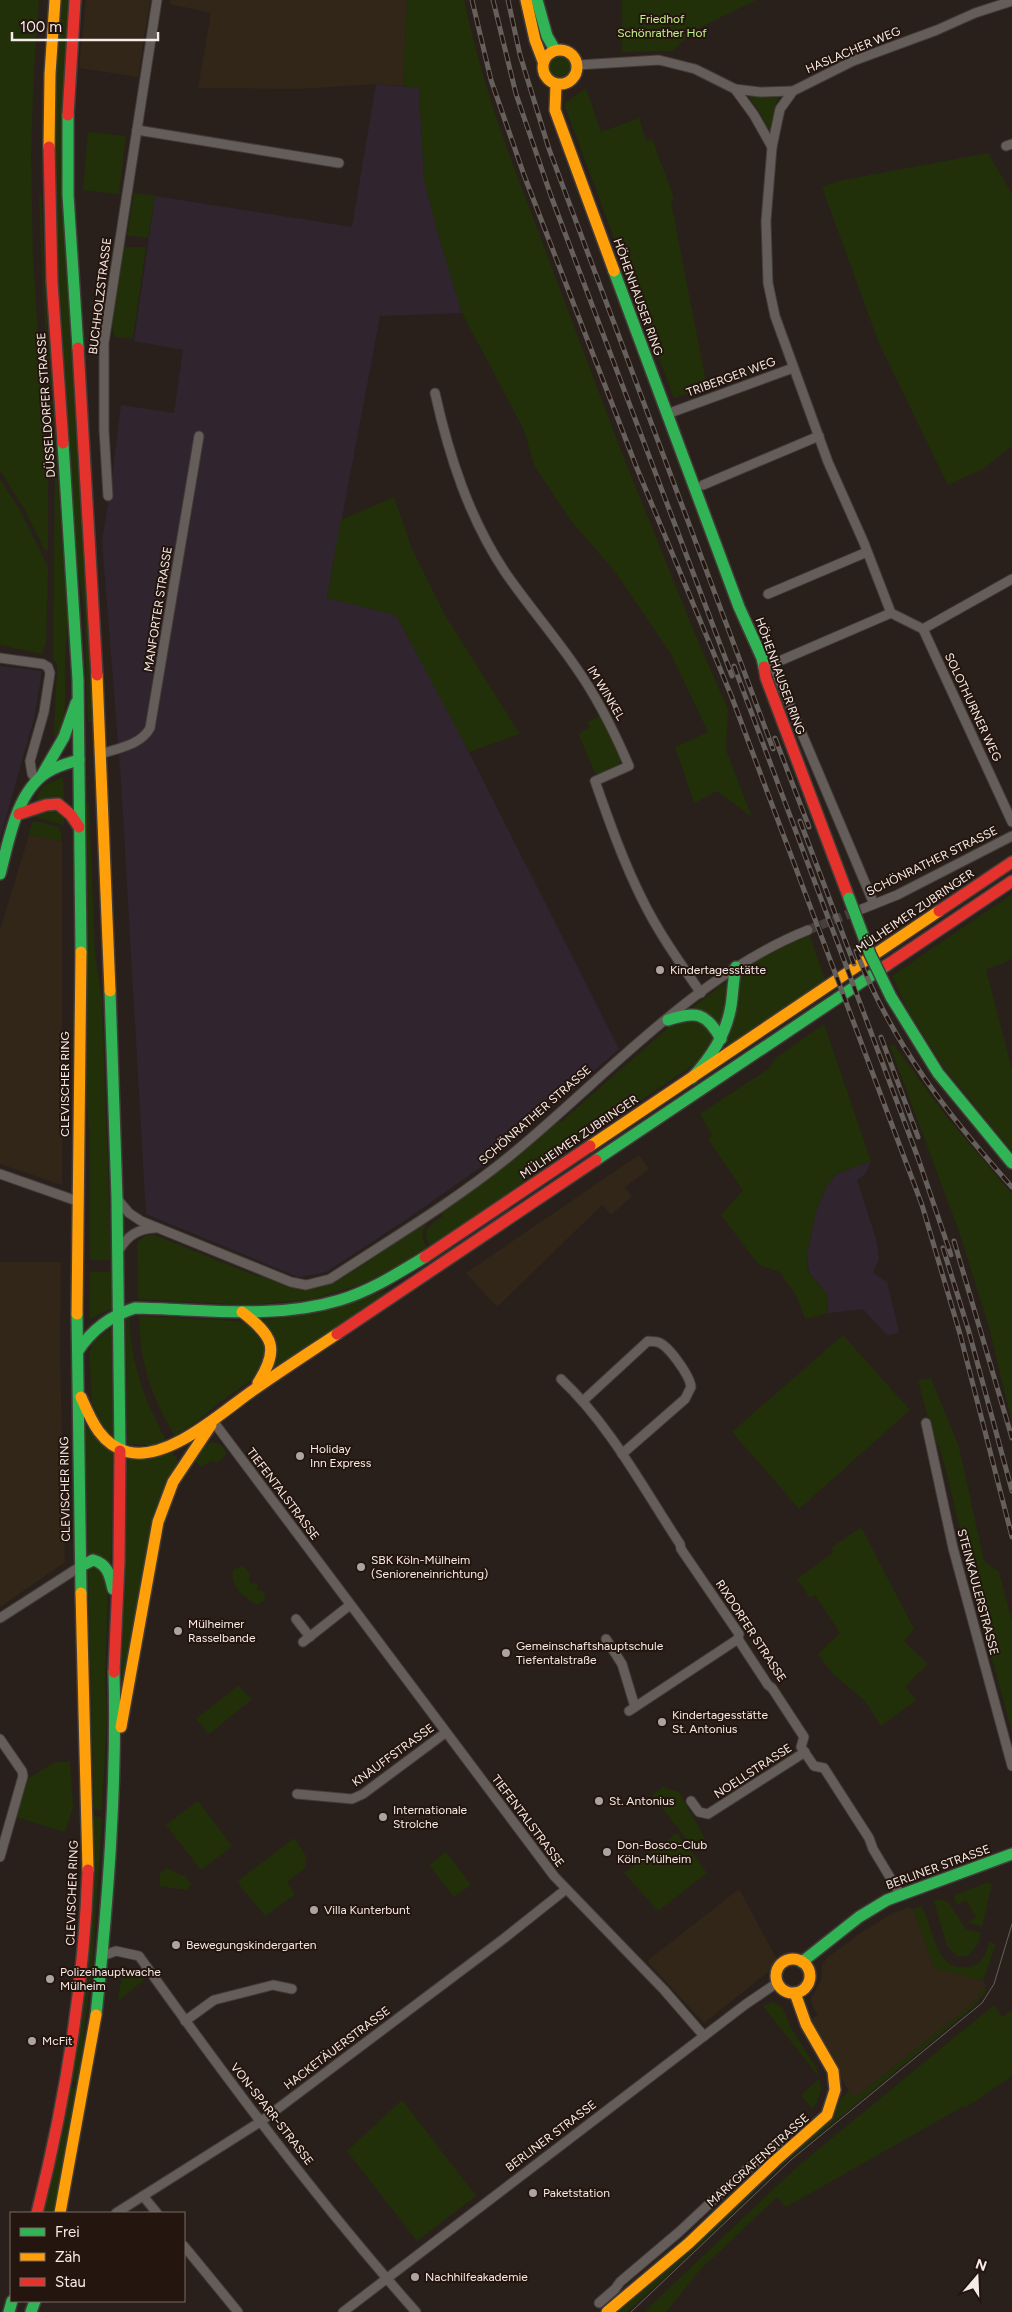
<svg xmlns="http://www.w3.org/2000/svg" width="1012" height="2312" viewBox="0 0 1012 2312" font-family="Figtree,sans-serif">
<style>
.commercial{fill:#322619}
.industrial{fill:#30242f}
.green{fill:#213009}
.lines{fill:none;stroke-linecap:round;stroke-linejoin:round}
.street-tunnel{stroke:#483e3a;stroke-width:9;stroke-dasharray:9 4.5;stroke-linecap:butt}
.street-casing{stroke:#423b38;stroke-width:11}
.fast-casing{stroke:#423b38;stroke-width:14}
.slow-casing{stroke:#423b38;stroke-width:14}
.jam-casing{stroke:#423b38;stroke-width:14}
.street{stroke:#645d5a;stroke-width:9}
.fast{stroke:#30b455;stroke-width:11}
.slow{stroke:#ff9f0a;stroke-width:11}
.jam{stroke:#e5322d;stroke-width:11}
.tram{stroke:#66605d;stroke-width:1}
.rail-casing{stroke:#66605d;stroke-width:5}
.rail{stroke:#24150e;stroke-width:3;stroke-dasharray:9;stroke-linecap:butt}
.fast-bridge-casing{stroke:#423b38;stroke-width:14;stroke-linecap:butt}
.fast-bridge{stroke:#30b455;stroke-width:11}
.poi-dot{fill:#aea49f;stroke:#24150e;stroke-width:2}
.labels{text-anchor:middle;dominant-baseline:central;stroke-width:4;stroke-linejoin:round;paint-order:stroke}
.park-label{font-size:12px;fill:#c0f587;stroke:#24150e}
.street-label{font-size:12px;fill:#f6ebe6;stroke:#24150e}
.poi-label{font-size:12px;fill:#f6ebe6;stroke:#24150e;text-anchor:start}
</style>
<rect width="100%" height="100%" fill="#29201c"/>
<g class="commercial">
<polygon points="86,0 150,0 138,77 79,68"/>
<polygon points="170,0 407,0 403,86 376,84 298,89 198,88 211,13 170,4"/>
<polygon points="29,835 62,841 62,1185 0,1164 0,930"/>
<polygon points="639,1155 649,1169 625,1187 632,1196 611,1215 602,1205 497,1307 466,1273"/>
<polygon points="0,1262 61,1262 60,1353 65,1562 0,1607"/>
<polygon points="739,1889 776,1958 768,1972 704,2023 647,1961"/>
<polygon points="908,1907 913,1909 934,1968 983,1981 986,1985 977,1999 966,2009 854,2099 841,2078 833,2056 814,2026 812,2019 818,2014 813,2008 811,1999 821,1980 822,1965 828,1957 862,1932 891,1914"/>
</g>
<g class="industrial">
<polygon points="376,84 419,88 424,179 437,230 462,313 380,316 327,597 396,615 438,691 619,1049 495,1157 404,1221 326,1272 298,1277 146,1214 121,781 102,540 111,486 121,405 174,413 183,350 134,341 155,196 352,227"/>
<polygon points="0,666 42,671 34,718 0,839"/>
<polygon points="871,1161 865,1174 857,1180 876,1239 879,1258 873,1273 887,1282 899,1332 888,1336 863,1309 828,1313 827,1294 809,1272 807,1256 816,1211 826,1187 836,1174"/>
</g>
<g class="green">
<polygon points="0,0 39,0 34,69 31,154 33,259 48,479 48,550 45,551 24,508 0,471"/>
<polygon points="61,0 68,0 63,221 89,634 92,722 88,722 84,609 77,561 57,272 55,100"/>
<path d="M 407,0 L 464,0 C 476,56 493,111 513,165 L 621,451 L 700,646 L 728,709 L 726,750 L 752,817 L 717,791 L 694,803 L 675,747 L 708,732 L 671,654 L 616,573 L 571,521 L 534,465 L 524,430 L 462,313 L 437,230 L 424,179 L 419,88 L 403,86 Z"/>
<polygon points="622,0 756,0 695,30 672,51 622,52"/>
<circle cx="560" cy="67" r="11"/>
<polygon points="586,88 601,132 639,118 646,141 652,139 674,198 671,202 707,387 674,398 564,104"/>
<polygon points="780,94 775,106 770,130 768,131 761,114 748,95"/>
<polygon points="88,132 126,136 119,194 83,190"/>
<polygon points="988,153 1012,194 1012,446 983,469 948,485 879,343 822,187 838,181"/>
<polygon points="134,193 155,196 148,238 127,235"/>
<path d="M 39,195 L 41,195 L 45,293 L 67,614 C 68,631 65,648 65,665 C 64,698 69,710 56,742 L 54,730 L 57,672 L 57,664 L 53,659 L 55,479 L 43,293 Z"/>
<polygon points="124,247 146,247 133,338 115,337 112,326"/>
<polygon points="0,479 20,510 48,567 46,642 42,654 0,645"/>
<polygon points="394,497 412,549 446,617 520,734 469,752 396,615 327,598 341,520"/>
<polygon points="601,715 622,758 618,765 598,774 595,773 579,735 581,732 590,727 587,723"/>
<polygon points="63,777 64,803 33,804 43,786"/>
<polygon points="85,803 89,803 95,955 102,999 111,1260 90,1260 90,1137 86,1097"/>
<polygon points="45,808 64,812 64,825 32,816"/>
<polygon points="36,821 58,827 61,832 61,841 29,835 32,822"/>
<polygon points="1012,894 1012,958 1002,964 986,969 1012,1070 1012,1151 945,1069 909,1012 892,976"/>
<path d="M 809,934 L 826,982 L 726,1049 C 728,1033 730,991 737,979 C 750,955 785,944 809,934 Z"/>
<polygon points="726,982 722,1027 693,1007"/>
<path d="M 698,1018 L 714,1039 L 702,1059 L 550,1161 L 484,1212 L 431,1247 C 420,1230 429,1226 443,1216 L 441,1210 L 499,1171 L 559,1120 L 561,1122 L 670,1026 Z"/>
<polygon points="824,1024 871,1161 836,1174 826,1187 816,1211 807,1256 808,1272 827,1294 828,1313 805,1319 797,1297 780,1272 759,1265 721,1215 743,1190 708,1139 712,1135 700,1114 768,1069 777,1057"/>
<polygon points="893,1044 946,1116 1012,1194 1012,1422 989,1327 961,1237 890,1046"/>
<path d="M 438,1212 L 439,1215 C 424,1222 417,1234 428,1249 L 363,1284 L 313,1299 L 251,1305 L 138,1299 L 137,1243 L 145,1236 L 154,1235 L 259,1277 L 260,1275 C 276,1281 293,1290 311,1289 C 336,1288 413,1229 438,1212 Z"/>
<polygon points="90,1272 111,1272 111,1309 90,1319"/>
<polygon points="388,1291 275,1370 262,1320 304,1315"/>
<path d="M 139,1316 L 237,1321 L 246,1323 L 269,1345 L 258,1375 L 219,1403 L 198,1421 L 175,1436 C 151,1395 140,1364 139,1316 Z"/>
<path d="M 129,1317 C 132,1368 143,1396 166,1440 L 151,1445 L 127,1444 L 126,1318 Z"/>
<polygon points="112,1328 113,1434 112,1435 103,1427 92,1403 89,1352 95,1340"/>
<polygon points="843,1335 910,1410 799,1509 732,1432"/>
<polygon points="931,1378 959,1447 984,1561 999,1572 1012,1622 1012,1733 980,1613 946,1471 939,1446 934,1440 918,1380"/>
<polygon points="85,1426 113,1454 111,1562 88,1557"/>
<polygon points="211,1442 220,1444 227,1454 216,1463 213,1460 201,1467 194,1460 206,1445"/>
<polygon points="172,1453 179,1462 121,1692 127,1458 153,1458"/>
<polygon points="861,1527 914,1629 904,1641 928,1664 905,1686 916,1700 881,1726 865,1701 833,1674 818,1654 840,1633 815,1595 810,1598 797,1579 834,1552 831,1548"/>
<polygon points="99,1566 108,1585 105,1681 107,1714 102,1810 94,1809 88,1568"/>
<path d="M 243,1566 L 250,1574 L 249,1581 L 252,1584 L 257,1583 L 257,1590 L 262,1591 L 265,1595 L 264,1601 L 257,1605 C 244,1596 230,1588 233,1570 Z"/>
<polygon points="238,1686 252,1699 209,1734 196,1719"/>
<polygon points="55,1762 70,1762 73,1807 65,1832 16,1817 27,1779"/>
<polygon points="663,1787 679,1792 705,1839 693,1847 652,1795"/>
<polygon points="198,1801 232,1846 201,1870 166,1825"/>
<polygon points="94,1816 102,1817 93,1958 78,2082 68,2080"/>
<polygon points="677,1833 707,1873 658,1911 624,1873"/>
<polygon points="294,1838 306,1856 306,1867 287,1882 295,1894 265,1916 237,1882"/>
<polygon points="446,1852 471,1885 454,1897 429,1865"/>
<polygon points="166,1868 186,1877 191,1885 186,1890 160,1886 160,1873"/>
<polygon points="986,1883 992,1884 982,1927 968,1922 976,1917 966,1900 957,1905 954,1897 957,1894"/>
<polygon points="941,1899 948,1902 966,1929 981,1933 978,1944 968,1956 957,1956 947,1946 934,1901"/>
<path d="M 921,1906 C 934,1926 934,1973 968,1967 C 981,1965 987,1954 989,1942 L 996,1944 L 983,1981 L 934,1968 L 913,1909 Z"/>
<polygon points="132,1967 144,1980 118,2001 122,1975"/>
<polygon points="984,1988 987,1990 972,2008 780,2167 695,2250 627,2312 615,2312 831,2119 839,2101 849,2091 855,2098 966,2009 977,1999"/>
<polygon points="772,2002 782,2007 792,2030 817,2069 821,2089 817,2102 812,2109 801,2095 820,2078 763,2006"/>
<polygon points="994,2005 1002,2017 1012,2011 1012,2076 965,2108 964,2106 786,2207 777,2197 700,2270 666,2312 648,2312 646,2310 798,2166"/>
<polygon points="67,2086 77,2088 55,2213 43,2213"/>
<polygon points="402,2100 476,2196 417,2241 347,2151"/>
</g>
<g class="lines">
<polyline class="street-tunnel" points="808,930 859,910"/>
<defs>
<g id="street">
<polyline points="1012,1 975,13 937,30 853,61 793,91 780,109 772,147 766,221 768,283 775,316 828,462 864,543 891,613 923,629 1012,579"/>
<polyline points="577,65 659,60 695,69 735,89 760,92 793,91"/>
<polyline points="735,89 754,115 772,147"/>
<polyline points="137,130 339,163"/>
<polyline points="1006,146 1012,144"/>
<path d="M 435,393 C 449,456 469,518 505,572 C 527,604 553,634 575,666 C 597,697 614,731 629,766 L 595,781 C 609,821 623,861 642,899 C 658,932 680,963 701,993"/>
<polyline points="667,414 793,368"/>
<polyline points="703,485 819,436"/>
<polyline points="108,496 104,430 104,343 157,0"/>
<polyline points="768,594 867,552"/>
<polyline points="923,629 1012,822"/>
<polyline points="0,658 43,664 48,667 50,673 44,712 30,761 32,774 37,780"/>
<polyline points="773,665 874,904"/>
<polyline points="768,666 891,613"/>
<path d="M 101,754 C 118,748 141,745 150,728 L 199,436"/>
<polyline points="862,909 897,895 1012,836"/>
<polyline points="0,1174 77,1201"/>
<path d="M 118,1200 L 129,1213 L 141,1221 L 291,1282 L 306,1285 L 330,1279 C 391,1239 455,1201 511,1155 C 605,1078 693,976 808,930"/>
<path d="M 119,1250 C 128,1235 138,1229 155,1228"/>
<path d="M 561,1379 C 610,1425 643,1488 680,1544 L 681,1549 L 739,1634 L 738,1639 L 768,1685 L 772,1688 L 804,1737 L 801,1747 L 814,1766 L 824,1768 L 869,1838 L 873,1849 L 900,1894"/>
<path d="M 584,1400 L 648,1341 C 651,1342 654,1341 657,1342 C 668,1344 690,1376 691,1387 L 685,1399 L 622,1454"/>
<polyline points="213,1421 554,1876 664,1990 704,2036"/>
<polyline points="926,1423 953,1548 1012,1766"/>
<polyline points="0,1618 81,1566"/>
<polyline points="296,1619 310,1637"/>
<polyline points="606,1639 622,1664 635,1707"/>
<polyline points="303,1642 350,1605"/>
<polyline points="629,1711 738,1639"/>
<polyline points="0,1739 22,1771 23,1776 0,1857"/>
<polyline points="297,1794 352,1799 363,1794 445,1733"/>
<polyline points="691,1801 699,1812 708,1814 805,1752"/>
<path d="M 102,1956 L 116,1951 L 139,1956 C 226,2078 316,2199 416,2312"/>
<polyline points="185,2021 214,2000 273,1985 292,1989"/>
<polyline points="143,2196 157,2213"/>
<polyline points="116,2213 260,2122 502,1940 565,1890"/>
<polyline points="184,2246 238,2312"/>
<polyline points="599,2303 615,2289 620,2282 679,2232 741,2174 779,2143"/>
<polyline points="343,2312 746,2004 777,1983"/>
</g>
<g id="fast">
<polyline points="537,0 547,36 555,50"/>
<polyline points="68,115 68,195 78,348"/>
<polyline points="614,271 739,607 762,658 764,667"/>
<polyline points="63,443 78,680 81,952"/>
<polyline points="42,775 64,737 76,703"/>
<path d="M 0,874 C 9,841 16,793 46,773 C 56,766 68,763 79,760"/>
<polyline points="110,991 117,1198 120,1451"/>
<polyline points="891,997 938,1073 1012,1163"/>
<path d="M 668,1020 C 696,1011 706,1012 721,1039"/>
<path d="M 692,1078 C 711,1057 726,1035 731,1006 C 733,993 733,980 736,967"/>
<polyline points="596,1160 887,965"/>
<polyline points="77,1314 81,1593"/>
<path d="M 78,1351 C 92,1329 110,1316 135,1308 C 203,1309 274,1320 340,1300 C 371,1291 398,1273 425,1257"/>
<path d="M 81,1566 L 93,1560 C 108,1564 110,1576 113,1589"/>
<polyline points="802,1962 859,1917 887,1900 1012,1854"/>
<path d="M 96,2015 C 108,1901 117,1786 114,1672"/>
<polyline points="9,2312 12,2301"/>
<polyline points="31,2312 35,2301"/>
</g>
<g id="slow">
<polyline points="526,0 535,40 543,61"/>
<circle cx="560" cy="67" r="17"/>
<polyline points="556,84 555,110 614,271"/>
<polyline points="49,147 50,74 55,0"/>
<polyline points="97,675 110,991"/>
<polyline points="590,1146 939,911"/>
<path d="M 242,1312 C 273,1336 280,1348 258,1383"/>
<polyline points="77,1314 81,952"/>
<path d="M 81,1397 C 91,1420 101,1445 128,1452 C 169,1462 224,1410 255,1389 C 282,1370 310,1352 337,1334"/>
<polyline points="81,1593 88,1870"/>
<polyline points="121,1727 158,1522 173,1482 211,1425"/>
<circle cx="793" cy="1976" r="17"/>
<polyline points="60,2213 96,2015"/>
<polyline points="607,2312 689,2243 775,2161 827,2115 835,2090 833,2071 806,2024 795,1993"/>
</g>
<g id="jam">
<polyline points="68,115 75,0"/>
<polyline points="49,147 52,282 63,443"/>
<polyline points="78,348 97,675"/>
<polyline points="764,667 766,678 849,898"/>
<polyline points="19,814 46,805 58,804 71,815 79,827"/>
<polyline points="939,911 1012,862"/>
<polyline points="887,965 1012,881"/>
<polyline points="425,1257 590,1146"/>
<polyline points="337,1334 596,1160"/>
<polyline points="114,1672 119,1562 120,1451"/>
<path d="M 37,2213 C 65,2102 84,1985 88,1870"/>
</g>
</defs>
<use href="#street" class="street-casing"/>
<use href="#fast" class="fast-casing"/>
<use href="#slow" class="slow-casing"/>
<use href="#jam" class="jam-casing"/>
<use href="#street" class="street"/>
<use href="#fast" class="fast"/>
<use href="#slow" class="slow"/>
<use href="#jam" class="jam"/>
<polyline class="tram" points="631,2312 792,2159 982,2003 994,1984 1012,1924"/>
<defs>
<g id="rail">
<polyline points="472,0 491,80 524,175 636,466 731,695 922,1205 960,1334 1012,1537"/>
<polyline points="493,0 516,94 551,196 732,676"/>
<polyline points="508,0 520,55 549,149 773,749"/>
<polyline points="734,666 918,1158 951,1255"/>
<polyline points="775,738 809,827"/>
<polyline points="800,821 854,964"/>
<path d="M 856,951 C 892,1043 947,1114 1012,1187"/>
<polyline points="881,1037 918,1137"/>
<polyline points="954,1241 1012,1438"/>
<polyline points="943,1248 969,1332 1012,1491"/>
</g>
</defs>
<use href="#rail" class="rail-casing"/>
<use href="#rail" class="rail"/>
<defs>
<polyline id="fast-bridge" points="849,898 870,954 891,997"/>
</defs>
<use href="#fast-bridge" class="fast-bridge-casing"/>
<use href="#fast-bridge" class="fast-bridge"/>
</g>
<g class="poi-dot">
<circle cx="660" cy="970" r="5"/>
<circle cx="300" cy="1456" r="5"/>
<circle cx="361" cy="1567" r="5"/>
<circle cx="178" cy="1631" r="5"/>
<circle cx="506" cy="1653" r="5"/>
<circle cx="662" cy="1722" r="5"/>
<circle cx="599" cy="1801" r="5"/>
<circle cx="383" cy="1817" r="5"/>
<circle cx="607" cy="1852" r="5"/>
<circle cx="314" cy="1910" r="5"/>
<circle cx="176" cy="1945" r="5"/>
<circle cx="50" cy="1979" r="5"/>
<circle cx="32" cy="2041" r="5"/>
<circle cx="533" cy="2193" r="5"/>
<circle cx="415" cy="2277" r="5"/>
</g>
<g class="labels">
<g class="park-label">
<text x="662" y="19">Friedhof<tspan x="662" dy="14">Schönrather Hof</tspan></text>
</g>
<g class="street-label">
<text transform="translate(853 50) rotate(-23)">HASLACHER WEG</text>
<text transform="translate(100 296) rotate(-83)">BUCHHOLZSTRASSE</text>
<text transform="translate(638 297) rotate(70)">HÖHENHAUSER RING</text>
<text transform="translate(731 377) rotate(-20)">TRIBERGER WEG</text>
<text transform="translate(46 405) rotate(-94)">DÜSSELDORFER STRASSE</text>
<text transform="translate(158 609) rotate(-81)">MANFORTER STRASSE</text>
<text transform="translate(780 676) rotate(70)">HÖHENHAUSER RING</text>
<text transform="translate(606 693) rotate(59)">IM WINKEL</text>
<text transform="translate(973 707) rotate(65)">SOLOTHURNER WEG</text>
<text transform="translate(932 861) rotate(-26)">SCHÖNRATHER STRASSE</text>
<text transform="translate(915 911) rotate(-34)">MÜLHEIMER ZUBRINGER</text>
<text transform="translate(65 1084) rotate(-90)">CLEVISCHER RING</text>
<text transform="translate(535 1115) rotate(-41)">SCHÖNRATHER STRASSE</text>
<text transform="translate(579 1137) rotate(-34)">MÜLHEIMER ZUBRINGER</text>
<text transform="translate(65 1489) rotate(-91)">CLEVISCHER RING</text>
<text transform="translate(283 1494) rotate(53)">TIEFENTALSTRASSE</text>
<text transform="translate(978 1592) rotate(75)">STEINKAULERSTRASSE</text>
<text transform="translate(751 1631) rotate(57)">RIXDORFER STRASSE</text>
<text transform="translate(393 1755) rotate(-36)">KNAUFFSTRASSE</text>
<text transform="translate(753 1771) rotate(-33)">NOELLSTRASSE</text>
<text transform="translate(528 1821) rotate(53)">TIEFENTALSTRASSE</text>
<text transform="translate(938 1867) rotate(-20)">BERLINER STRASSE</text>
<text transform="translate(72 1893) rotate(-88)">CLEVISCHER RING</text>
<text transform="translate(337 2048) rotate(-37)">HACKETÄUERSTRASSE</text>
<text transform="translate(272 2114) rotate(52)">VON-SPARR-STRASSE</text>
<text transform="translate(551 2136) rotate(-37)">BERLINER STRASSE</text>
<text transform="translate(758 2160) rotate(-42)">MARKGRAFENSTRASSE</text>
</g>
<g class="poi-label">
<text x="670" y="970">Kindertagesstätte</text>
<text x="310" y="1449">Holiday<tspan x="310" dy="14">Inn Express</tspan></text>
<text x="371" y="1560">SBK Köln-Mülheim<tspan x="371" dy="14">(Senioreneinrichtung)</tspan></text>
<text x="188" y="1624">Mülheimer<tspan x="188" dy="14">Rasselbande</tspan></text>
<text x="516" y="1646">Gemeinschaftshauptschule<tspan x="516" dy="14">Tiefentalstraße</tspan></text>
<text x="672" y="1715">Kindertagesstätte<tspan x="672" dy="14">St. Antonius</tspan></text>
<text x="609" y="1801">St. Antonius</text>
<text x="393" y="1810">Internationale<tspan x="393" dy="14">Strolche</tspan></text>
<text x="617" y="1845">Don-Bosco-Club<tspan x="617" dy="14">Köln-Mülheim</tspan></text>
<text x="324" y="1910">Villa Kunterbunt</text>
<text x="186" y="1945">Bewegungskindergarten</text>
<text x="60" y="1972">Polizeihauptwache<tspan x="60" dy="14">Mülheim</tspan></text>
<text x="42" y="2041">McFit</text>
<text x="543" y="2193">Paketstation</text>
<text x="425" y="2277">Nachhilfeakademie</text>
</g>
</g>
<rect x="10" y="2212" width="175" height="90" fill="#24150e" stroke="#786b64"/>
<rect x="20" y="2228" width="25" height="8" fill="#30b455" stroke="#786b64"/>
<text x="55" y="2237" font-size="15" fill="#f6ebe6">Frei</text>
<rect x="20" y="2253" width="25" height="8" fill="#ff9f0a" stroke="#786b64"/>
<text x="55" y="2262" font-size="15" fill="#f6ebe6">Zäh</text>
<rect x="20" y="2278" width="25" height="8" fill="#e5322d" stroke="#786b64"/>
<text x="55" y="2287" font-size="15" fill="#f6ebe6">Stau</text>
<g transform="translate(977 2277) rotate(19)" stroke="#24150e" stroke-width="4" paint-order="stroke">
<path d="M0-4L9 19L0 12L-9 19Z" fill="#f6ebe6"/>
<text y="-8" font-size="14" font-weight="bold" text-anchor="middle" fill="#f6ebe6">N</text>
</g>
<path d="M12 32v8h146v-8" fill="none" stroke="#f6ebe6" stroke-width="2.5"/>
<text x="20" y="32" font-size="15" fill="#f6ebe6" stroke="#24150e" stroke-width="4" paint-order="stroke">100 m</text>
</svg>
